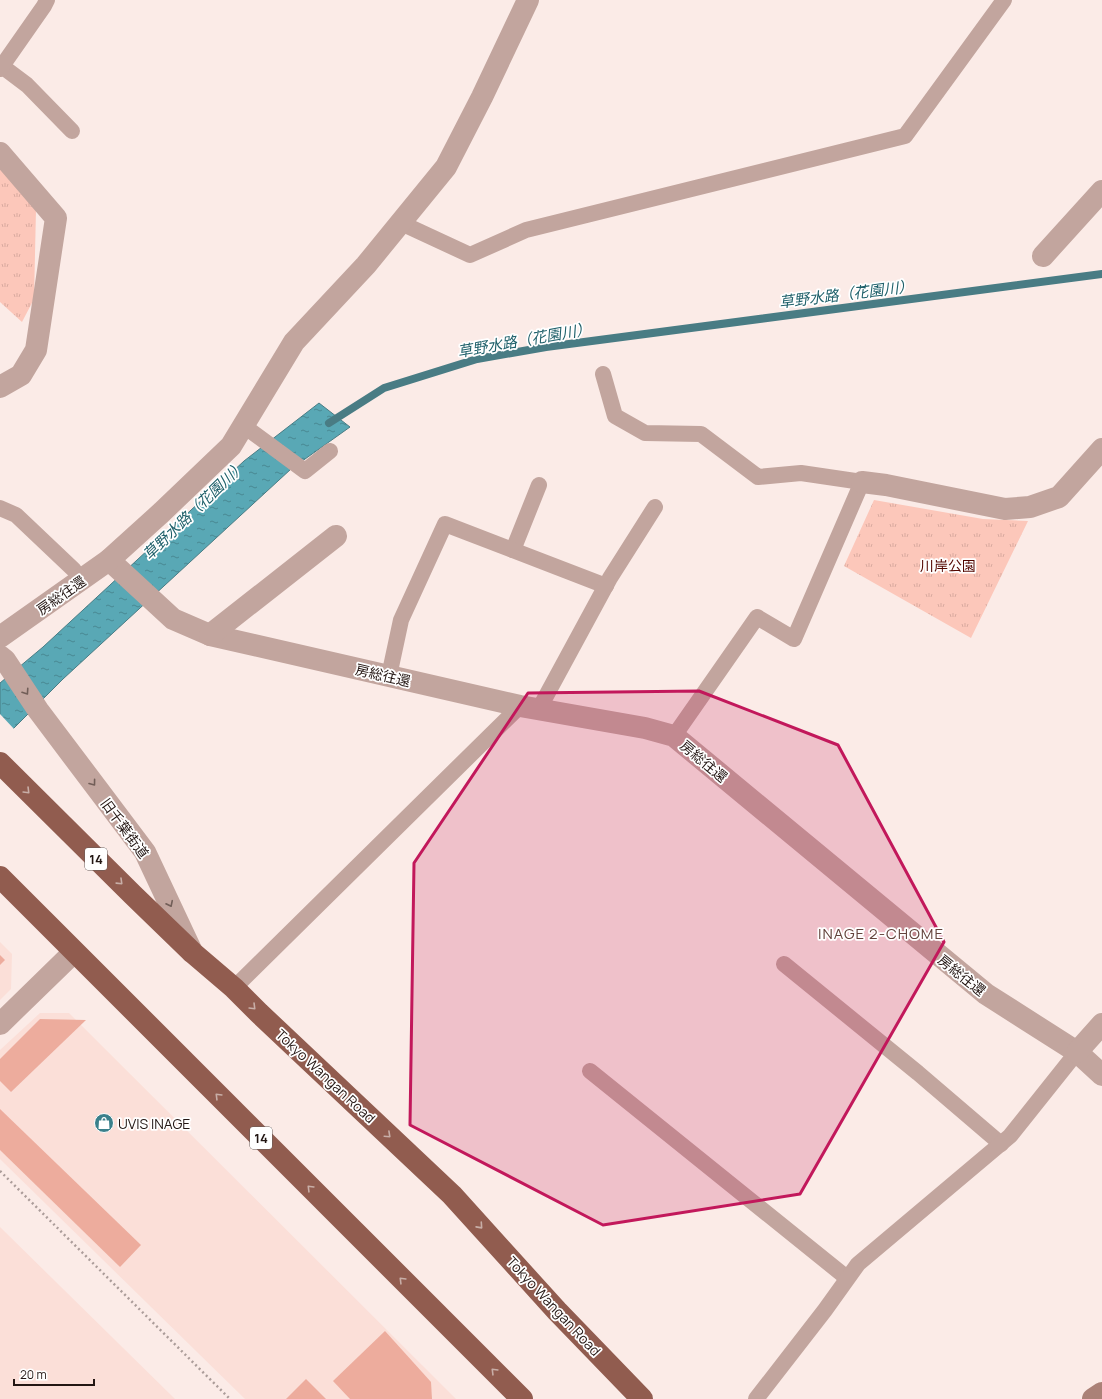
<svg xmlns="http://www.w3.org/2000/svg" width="1102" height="1399" viewBox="0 0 1102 1399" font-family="Manrope,'Noto Sans JP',sans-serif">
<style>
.built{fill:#fbdfd8}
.park{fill:url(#park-tufts)}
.water{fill:url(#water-ripples);stroke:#497c84}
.pier{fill:#fbebe7}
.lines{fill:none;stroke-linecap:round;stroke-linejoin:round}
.stream{stroke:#497c84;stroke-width:8}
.building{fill:#edac9d}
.path{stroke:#ab9c99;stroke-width:2.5;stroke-dasharray:2 3;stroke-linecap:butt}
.service{stroke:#c2a59e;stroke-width:16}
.minor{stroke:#c2a59e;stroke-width:22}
.tertiary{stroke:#c2a59e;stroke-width:22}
.secondary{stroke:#ab8177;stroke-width:22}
.trunk{stroke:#915c4f;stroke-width:22}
.oneway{stroke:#725e58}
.oneway2{stroke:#c8aea7}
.marked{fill:#c2185b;fill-opacity:0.2;stroke:#c2185b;stroke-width:3;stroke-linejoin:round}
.labels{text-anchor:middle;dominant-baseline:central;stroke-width:3.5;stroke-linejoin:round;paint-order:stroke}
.shield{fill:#fff;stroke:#655c5a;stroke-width:1}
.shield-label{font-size:13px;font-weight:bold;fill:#231613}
.park-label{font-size:14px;fill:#540700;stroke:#fff}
.street-label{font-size:14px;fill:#231613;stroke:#fff}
.poi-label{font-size:14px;fill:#231613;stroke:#fff;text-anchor:start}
.water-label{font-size:15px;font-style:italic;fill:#1f606a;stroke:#fff}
.neighbourhood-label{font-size:15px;letter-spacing:1px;fill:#62423b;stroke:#fff}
</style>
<defs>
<pattern id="park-tufts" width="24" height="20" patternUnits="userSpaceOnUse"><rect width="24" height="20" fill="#fcc7ba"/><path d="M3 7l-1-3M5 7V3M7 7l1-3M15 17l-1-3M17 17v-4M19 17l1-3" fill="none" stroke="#d8aa9f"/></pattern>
<pattern id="water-ripples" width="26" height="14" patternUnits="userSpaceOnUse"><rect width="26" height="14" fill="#59a8b5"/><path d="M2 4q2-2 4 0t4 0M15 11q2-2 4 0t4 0" fill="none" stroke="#498892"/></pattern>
</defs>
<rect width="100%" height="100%" fill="#fbebe7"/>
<g class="built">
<polygon points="0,942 12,954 11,989 0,1000"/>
<polygon points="40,1013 69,1013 456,1399 245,1399 0,1159 0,1050"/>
<polygon points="0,1227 175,1399 0,1399"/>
</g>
<g class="park">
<polygon points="0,168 36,210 34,299 22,322 0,302"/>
<polygon points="874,500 983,519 1028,521 971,638 844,566"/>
</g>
<polygon class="water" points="319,403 350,427 291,469 63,679 0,742 0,683 43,647 244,461"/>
<polygon class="pier" points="0,714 15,730 0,744"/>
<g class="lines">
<polyline class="stream" points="329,423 384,388 477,359 546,347 1102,274"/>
</g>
<g class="building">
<polygon points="0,955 5,960 0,965"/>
<polygon points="40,1019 86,1020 11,1092 0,1081 0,1059"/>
<polygon points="0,1109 141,1245 120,1267 0,1150"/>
<polygon points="385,1331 431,1382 432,1399 350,1399 333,1381"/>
<polygon points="306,1379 326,1399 286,1399"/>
</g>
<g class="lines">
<polyline class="path" points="0,1171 230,1399"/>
<g class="service">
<polyline points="3,67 27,85 72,131"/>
<polyline points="0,69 44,6 47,0"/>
<polyline points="401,223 470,255 526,230 905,136 1004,0"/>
<polyline points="603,374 615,416 645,433 701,434 758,477 801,473 862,482 794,639 757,617 674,736"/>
<polyline points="244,426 305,471 330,451"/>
<polyline points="0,508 16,515 74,570"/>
<polyline points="513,550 539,485"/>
<polyline points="389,676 401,620 445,524 606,586"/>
<polyline points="539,709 610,578 655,507"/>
<polyline points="784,964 918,1073 1001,1144"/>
<polyline points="234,988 520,706"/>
<polyline points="590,1071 847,1278"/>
<polyline points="756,1399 825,1310 858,1264 1010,1136 1077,1052"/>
</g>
<g class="minor">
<polyline points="0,153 56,218 36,350 21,375 0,387"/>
<polyline points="1043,256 1102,191"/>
<polyline points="862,482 886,485 1005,509 1030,507 1059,497 1102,449"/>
<polyline points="109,560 173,619 210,635 520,706 645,728 674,736 986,994 1077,1052 1102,1075"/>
<polyline points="210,635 336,536"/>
<polyline points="0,637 109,560 162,512 231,446 294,342 366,265 446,167 482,97 528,0"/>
<polyline points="0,656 5,660 38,710 145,852 192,952"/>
<polyline points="1077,1052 1102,1024"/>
</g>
<polyline class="tertiary" points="0,1024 74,952"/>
<polyline class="secondary" points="1093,1399 1102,1393"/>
<g class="trunk">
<polyline points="0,763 133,895 193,953 234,988 259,1013 452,1195 557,1311 642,1399"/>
<polyline points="0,877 522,1399"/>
</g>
</g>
<defs><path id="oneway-chevron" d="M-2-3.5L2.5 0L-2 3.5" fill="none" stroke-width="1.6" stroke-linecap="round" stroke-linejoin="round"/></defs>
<g class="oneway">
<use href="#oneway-chevron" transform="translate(26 692) rotate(56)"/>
<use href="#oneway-chevron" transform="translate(93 783) rotate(53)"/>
<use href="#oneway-chevron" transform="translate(170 904) rotate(64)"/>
</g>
<g class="oneway2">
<use href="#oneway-chevron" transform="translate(27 791) rotate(45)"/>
<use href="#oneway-chevron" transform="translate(120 882) rotate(44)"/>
<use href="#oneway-chevron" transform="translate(253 1007) rotate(45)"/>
<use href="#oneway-chevron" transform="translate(218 1096) rotate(-135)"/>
<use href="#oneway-chevron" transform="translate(388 1135) rotate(43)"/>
<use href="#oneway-chevron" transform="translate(310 1188) rotate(-135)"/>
<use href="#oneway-chevron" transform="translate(480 1226) rotate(48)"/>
<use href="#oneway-chevron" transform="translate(402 1280) rotate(-135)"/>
<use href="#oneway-chevron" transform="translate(494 1371) rotate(-135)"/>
</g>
<path class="marked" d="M 699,691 L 838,745 L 944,942 L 800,1194 L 603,1225 L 410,1125 L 414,863 L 528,693 Z"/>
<defs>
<symbol id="shop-disc" viewBox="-11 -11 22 22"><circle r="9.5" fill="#3a808b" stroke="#fff"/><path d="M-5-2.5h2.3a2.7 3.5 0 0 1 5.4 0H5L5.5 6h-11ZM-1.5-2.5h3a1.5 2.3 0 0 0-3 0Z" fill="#fff"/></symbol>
</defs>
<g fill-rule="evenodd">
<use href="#shop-disc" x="93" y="1112" width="22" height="22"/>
</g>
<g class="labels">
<g class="shield">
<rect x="85" y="848" width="22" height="22" rx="3"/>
<rect x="250" y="1127" width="22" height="22" rx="3"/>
</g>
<g class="shield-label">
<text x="96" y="859">14</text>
<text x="261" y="1138">14</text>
</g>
<g class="park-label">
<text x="948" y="565">川岸公園</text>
</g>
<g class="street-label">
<text transform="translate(61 595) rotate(-35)">房総往還</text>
<text transform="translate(383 675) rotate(13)">房総往還</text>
<text transform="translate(704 761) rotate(40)">房総往還</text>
<text transform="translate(125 828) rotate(54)">旧千葉街道</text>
<text transform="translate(962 975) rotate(39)">房総往還</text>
<text transform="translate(326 1076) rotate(43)">Tokyo Wangan Road</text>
<text transform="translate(554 1306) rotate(47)">Tokyo Wangan Road</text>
</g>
<g class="poi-label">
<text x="118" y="1123">UVIS INAGE</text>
</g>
<g class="water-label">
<text transform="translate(846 294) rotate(-7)">草野水路（花園川）</text>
<text transform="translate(524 340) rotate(-10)">草野水路（花園川）</text>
<text transform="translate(194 510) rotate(-44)">草野水路（花園川）</text>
</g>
<g class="neighbourhood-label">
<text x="881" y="933">INAGE 2-CHOME</text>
</g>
</g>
<path d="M14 1379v6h80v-6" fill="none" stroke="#231613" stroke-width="2"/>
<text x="20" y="1379" font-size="12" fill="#231613" stroke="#ffffff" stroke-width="3" paint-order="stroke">20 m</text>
</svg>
